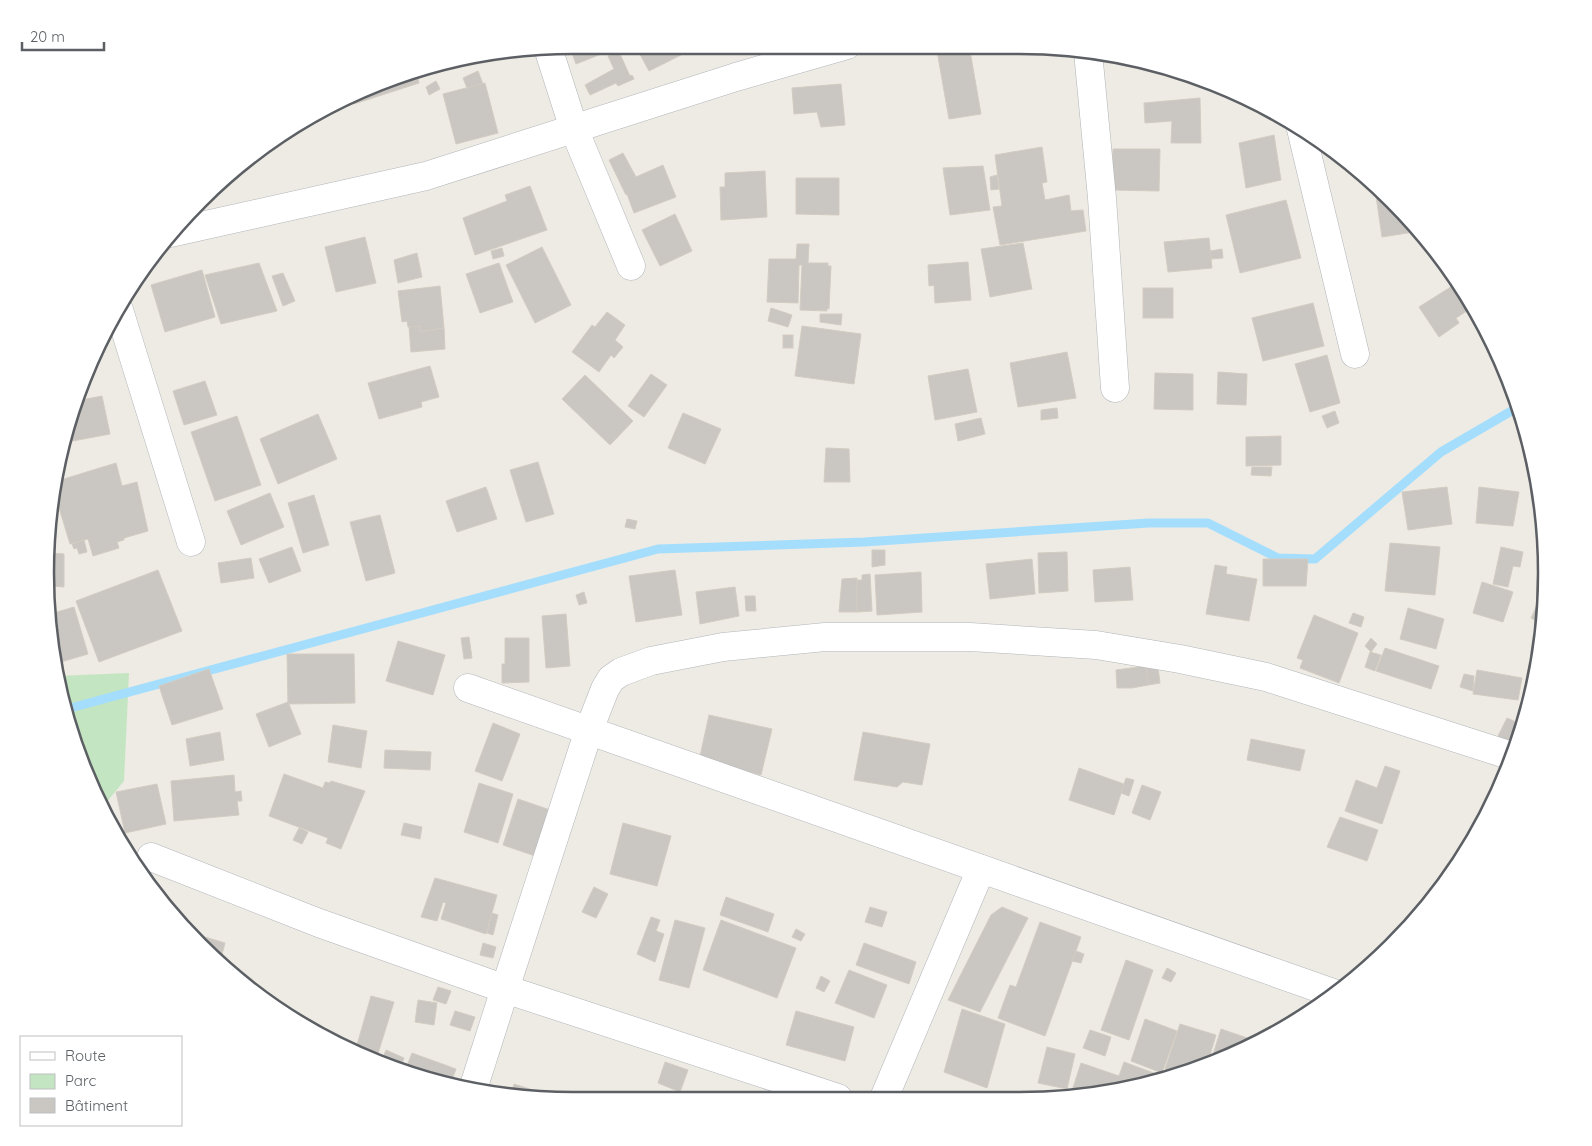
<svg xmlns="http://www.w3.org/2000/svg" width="1592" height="1146" viewBox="0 0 1592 1146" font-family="Quicksand,sans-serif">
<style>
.green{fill:#c4e5c1}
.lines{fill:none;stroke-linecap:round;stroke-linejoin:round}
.stream{stroke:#a5defd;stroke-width:9}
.building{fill:#cac6c1;stroke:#d3ccc2}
.minor-casing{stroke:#b1b5b9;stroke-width:29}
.minor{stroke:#fff;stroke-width:28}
.rim{fill:none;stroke:#5c6064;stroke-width:2.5}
</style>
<rect width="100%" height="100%" fill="#eeebe4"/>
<polygon class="green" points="129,673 124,781 101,809 63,710 56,676"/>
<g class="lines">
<polyline class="stream" points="63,710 658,549 864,542 1148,523 1208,523 1278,558 1315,559 1441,452 1520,406"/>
</g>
<g class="building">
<polygon points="569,45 624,45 576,64"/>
<polygon points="635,45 686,45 689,51 649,71"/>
<polygon points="690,45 715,45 694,54"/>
<polygon points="969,45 981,114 949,119 937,51"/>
<polygon points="619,52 630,76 632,75 634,79 618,86 616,83 590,95 585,85 614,69 608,56"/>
<polygon points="464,59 420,77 417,70 436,63"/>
<polygon points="416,71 419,83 354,104 352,95"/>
<polygon points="478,71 483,84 467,88 463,78"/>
<polygon points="436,81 440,89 429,95 426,87"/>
<polygon points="485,83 498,133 456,144 443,94"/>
<polygon points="841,84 845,125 821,127 817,112 794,114 792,88"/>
<polygon points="1200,98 1201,143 1171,143 1172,121 1145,123 1144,103"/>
<polygon points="1274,135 1281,180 1246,188 1239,143"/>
<polygon points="1042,147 1047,182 1042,183 1045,200 1069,195 1071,211 1083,210 1086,231 1000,245 993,207 1002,206 995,155"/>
<polygon points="1113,149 1160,149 1159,191 1112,190"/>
<polygon points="623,153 636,177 663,165 676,197 634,213 627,194 626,195 609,160"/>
<polygon points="983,166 990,210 950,215 943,168"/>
<polygon points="765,171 767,217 721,220 720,187 725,187 725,173"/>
<polygon points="997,175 999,189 991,190 990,177"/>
<polygon points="796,178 839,178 839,215 796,214"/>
<polygon points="530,186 547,230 475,255 463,218 507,201 505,195"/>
<polygon points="1375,189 1380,189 1420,231 1382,237"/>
<polygon points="1286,200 1301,258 1240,273 1226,215"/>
<polygon points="675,214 692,251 660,266 642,230"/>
<polygon points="365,237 376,283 336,292 325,247"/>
<polygon points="1209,238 1212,268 1168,272 1164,242"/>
<polygon points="1023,243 1032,289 990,297 981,249"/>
<polygon points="797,244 809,244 808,263 828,263 828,266 831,266 829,309 827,308 827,311 800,310 802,265 799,265 798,303 767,302 769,259 796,259"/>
<polygon points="542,247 571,305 535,323 506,265"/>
<polygon points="502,248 504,256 493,259 491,251"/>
<polygon points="1222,249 1223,258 1211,259 1210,251"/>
<polygon points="417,253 422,277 398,283 394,260"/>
<polygon points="968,262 971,300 935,303 934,285 929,286 928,265"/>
<polygon points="259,263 277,311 221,324 205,275"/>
<polygon points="499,263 513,302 480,313 466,274"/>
<polygon points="202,270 215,317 165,332 151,285"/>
<polygon points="283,273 295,301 283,306 272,276"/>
<polygon points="1457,283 1473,307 1456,318 1459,323 1439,337 1419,307"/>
<polygon points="440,286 444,328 420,332 420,326 408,327 407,321 402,322 398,291"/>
<rect x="1143" y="288" width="30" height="30"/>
<polygon points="1313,303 1324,346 1263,361 1252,318"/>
<polygon points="771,308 792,315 788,327 768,321"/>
<polygon points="607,312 625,325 615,340 623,347 614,358 611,355 599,372 572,352 592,325 595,327"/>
<polygon points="820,314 842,314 841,325 820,322"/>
<polygon points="420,326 420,332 444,328 445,349 411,352 409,327"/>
<polygon points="802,326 861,334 854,384 795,376"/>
<rect x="783" y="335" width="10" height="13"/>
<polygon points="1067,352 1076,398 1018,407 1010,363"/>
<polygon points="1327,355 1340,403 1310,412 1295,364"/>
<polygon points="430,366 439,397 421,402 422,407 379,419 368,383"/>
<polygon points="968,369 977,412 935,420 928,376"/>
<polygon points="1218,372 1247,374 1246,405 1217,404"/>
<polygon points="1155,373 1193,374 1193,410 1154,409"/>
<polygon points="651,374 667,385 644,417 628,406"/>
<polygon points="585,375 633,421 610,445 562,399"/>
<polygon points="205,381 217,415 184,425 173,391"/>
<polygon points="102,396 110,434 62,443 76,401"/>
<polygon points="1057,408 1058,418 1041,420 1041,410"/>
<polygon points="1335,411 1339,423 1327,428 1322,416"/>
<polygon points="683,413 721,429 705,464 668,448"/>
<polygon points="318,414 337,459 278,484 260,439"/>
<polygon points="237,416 261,485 215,501 191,432"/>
<polygon points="981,418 985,434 958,441 955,424"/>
<polygon points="1281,436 1281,465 1246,466 1246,437"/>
<polygon points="826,448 849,449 850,482 824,482"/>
<polygon points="538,462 554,514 526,522 510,470"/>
<polygon points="116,463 122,486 137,482 148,531 124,538 124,540 117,542 119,548 93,556 88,539 70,544 53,488 54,482"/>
<polygon points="1252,467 1272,467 1271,476 1251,475"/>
<polygon points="486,487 497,519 457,532 446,501"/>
<polygon points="1447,487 1452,524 1408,530 1402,492"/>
<polygon points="1479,487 1519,492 1513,526 1476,523"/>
<polygon points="270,493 284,527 241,545 227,511"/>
<polygon points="314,495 329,545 303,553 288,503"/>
<polygon points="380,515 395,573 366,581 350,522"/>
<polygon points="627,519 637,521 635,529 625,527"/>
<polygon points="84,540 87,552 79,554 77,548 74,549 72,544"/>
<polygon points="1390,543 1440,547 1435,595 1385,591"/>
<polygon points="292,547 301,571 269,583 259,559"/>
<polygon points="1501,547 1523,552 1520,567 1513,566 1508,587 1493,584"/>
<polygon points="872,550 885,550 885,565 872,567"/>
<polygon points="1067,552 1068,591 1039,593 1038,553"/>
<polygon points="50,553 64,554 64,587 50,586"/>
<polygon points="251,558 254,578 221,583 218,563"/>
<polygon points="1032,559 1035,594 990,599 986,564"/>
<polygon points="1263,559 1308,559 1306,586 1263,586"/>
<polygon points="1215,565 1227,567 1226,574 1257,579 1249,621 1206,614"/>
<polygon points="1130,567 1133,600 1095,602 1093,570"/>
<polygon points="158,570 182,631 99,662 76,601"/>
<polygon points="675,570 682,615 636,622 629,576"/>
<polygon points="921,572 922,612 877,615 875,575"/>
<polygon points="870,574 872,611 857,612 857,580 862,580 862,575"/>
<polygon points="857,578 857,612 839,612 842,579"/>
<polygon points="1482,582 1513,592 1503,622 1473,613"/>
<polygon points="735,587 739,616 700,624 696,592"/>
<polygon points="1545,588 1546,608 1543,624 1531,618"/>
<polygon points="584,592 587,603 579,605 576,595"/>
<polygon points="745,596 755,596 756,611 746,611"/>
<polygon points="74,607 88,654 54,664 50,642 50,614"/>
<polygon points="1408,608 1444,619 1436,649 1400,639"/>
<polygon points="1353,613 1364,617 1361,627 1349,623"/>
<polygon points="566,614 570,666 546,668 542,616"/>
<polygon points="1314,615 1358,633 1339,683 1300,668 1303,660 1297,658"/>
<polygon points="469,637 472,658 464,659 461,638"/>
<polygon points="505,638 529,638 529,682 502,683 502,664 505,664"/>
<polygon points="1371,638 1377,644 1371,652 1365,646"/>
<polygon points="398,641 445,655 433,695 386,681"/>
<polygon points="1385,648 1439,666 1431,689 1376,671"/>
<polygon points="1370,652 1381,655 1375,671 1365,667"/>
<polygon points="287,654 354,654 355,703 288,704"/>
<polygon points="1146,666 1148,685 1132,688 1117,688 1116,670"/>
<polygon points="1158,667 1160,683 1148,685 1146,668"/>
<polygon points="209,669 223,709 172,725 159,686"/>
<polygon points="1477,670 1522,678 1518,700 1473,694"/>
<polygon points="1464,674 1474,676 1473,691 1460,687"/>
<polygon points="288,702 301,734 269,747 256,714"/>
<polygon points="709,715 772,729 761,775 699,761"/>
<polygon points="1507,718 1523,725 1513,744 1498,736"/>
<polygon points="70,721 84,764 68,722"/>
<polygon points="493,723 520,734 502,781 475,771"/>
<polygon points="333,725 367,731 361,768 328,762"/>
<polygon points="220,732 224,760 190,766 186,739"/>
<polygon points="863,732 930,744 922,785 903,782 897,787 854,780"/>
<polygon points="1251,739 1305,750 1300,771 1247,760"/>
<polygon points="385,750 431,752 430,770 384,768"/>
<polygon points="1385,766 1400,771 1382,824 1345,811 1356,780 1377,788"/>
<polygon points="1079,768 1124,784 1114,815 1069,800"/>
<polygon points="284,774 323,788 325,782 330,783 331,781 365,791 341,849 326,843 328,838 269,816"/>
<polygon points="234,775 235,792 241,791 242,801 237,801 239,815 174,821 171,781"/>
<polygon points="1126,778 1134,780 1129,796 1121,793"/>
<polygon points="479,783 513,794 498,843 464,832"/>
<polygon points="157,784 166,824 125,833 116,792"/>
<polygon points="1142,785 1161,792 1150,820 1132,813"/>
<polygon points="518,799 553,811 538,857 503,845"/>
<polygon points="1340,817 1378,830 1367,861 1327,847"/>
<polygon points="404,823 422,827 420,839 401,835"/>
<polygon points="623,823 671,836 657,886 610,874"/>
<polygon points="299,828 308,832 302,844 293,840"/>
<polygon points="435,878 497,895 486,934 441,919 446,903 443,902 437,921 421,917"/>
<polygon points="594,887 608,894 596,918 582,912"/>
<polygon points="726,897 774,914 768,932 720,915"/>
<polygon points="870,907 887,912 882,927 865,922"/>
<polygon points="1002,907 1028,918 980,1012 948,1000 991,915"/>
<polygon points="492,913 498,915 493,935 487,933"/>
<polygon points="651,917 660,920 656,931 664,934 655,962 637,954"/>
<polygon points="675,920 705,928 689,988 659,980"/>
<polygon points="721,920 796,948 777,998 703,970"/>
<polygon points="1040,922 1081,937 1045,1036 998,1018 1010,985 1016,987"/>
<polygon points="796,929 805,934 801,941 792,937"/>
<polygon points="188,932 225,943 220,962"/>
<polygon points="483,943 496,947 493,958 480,955"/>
<polygon points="864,943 916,962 909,984 856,965"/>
<polygon points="1076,951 1084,954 1081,963 1072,961"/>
<polygon points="1126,960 1153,970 1129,1040 1101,1030"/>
<polygon points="1167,968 1176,973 1171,982 1162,978"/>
<polygon points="849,970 887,985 874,1018 835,1003"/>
<polygon points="821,976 830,981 824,992 816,988"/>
<polygon points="438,987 451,991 446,1004 433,1000"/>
<polygon points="371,996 394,1002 376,1060 355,1052"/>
<polygon points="418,1000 437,1003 434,1025 415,1022"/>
<polygon points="962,1009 1005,1024 987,1088 944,1072"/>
<polygon points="455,1011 475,1017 470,1031 450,1025"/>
<polygon points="796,1011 854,1027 845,1061 786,1045"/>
<polygon points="1145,1019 1177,1031 1162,1073 1131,1061"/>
<polygon points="1180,1024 1216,1035 1207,1065 1183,1074 1165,1069"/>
<polygon points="1221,1029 1259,1042 1210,1064"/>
<polygon points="1090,1030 1111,1037 1105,1056 1083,1048"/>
<polygon points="1047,1047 1075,1054 1067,1089 1038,1083"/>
<polygon points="386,1050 404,1058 400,1069 381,1062"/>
<polygon points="412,1053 456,1069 450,1085 437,1083 405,1071"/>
<polygon points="665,1062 688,1070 680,1092 658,1083"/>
<polygon points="1124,1062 1167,1078 1088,1096 1070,1097 1081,1063 1119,1076"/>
<polygon points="514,1084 542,1093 539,1100 497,1093 500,1086 512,1091"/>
</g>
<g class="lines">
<defs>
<g id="minor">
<polyline points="548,48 574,129 631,266"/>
<polyline points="1088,52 1102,198 1115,388"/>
<polyline points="1301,129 1355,354"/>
<polyline points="170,233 426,176 736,77 847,45"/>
<polyline points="119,310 191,542"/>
<polyline points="468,688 1333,993"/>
<polyline points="151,857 319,923 505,989 589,730 605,689 611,679 621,672 651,661 723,647 825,637 970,637 1096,645 1180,659 1266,677 1512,756"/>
<polyline points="473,1089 505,989 838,1098"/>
<polyline points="884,1098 981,869"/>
</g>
</defs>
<use href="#minor" class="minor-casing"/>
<use href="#minor" class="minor"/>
</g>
<path d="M0 0H1592V1146H0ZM573 54H1019A519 519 0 0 1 1538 573V573A519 519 0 0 1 1019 1092H573A519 519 0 0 1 54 573V573A519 519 0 0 1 573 54Z" fill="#fff" fill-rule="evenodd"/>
<path class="rim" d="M573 54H1019A519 519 0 0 1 1538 573V573A519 519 0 0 1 1019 1092H573A519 519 0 0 1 54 573V573A519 519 0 0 1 573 54Z"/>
<rect x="20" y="1036" width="162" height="90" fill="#ffffff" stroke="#bebfc1"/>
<rect x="30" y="1052" width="25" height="8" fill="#ffffff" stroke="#bebfc1"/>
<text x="65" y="1061" font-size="15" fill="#5c6064">Route</text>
<rect x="30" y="1074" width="25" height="15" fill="#c4e5c1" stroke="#bebfc1"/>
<text x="65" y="1086" font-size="15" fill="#5c6064">Parc</text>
<rect x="30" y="1098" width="25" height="15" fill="#cac6c1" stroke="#bebfc1"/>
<text x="65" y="1111" font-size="15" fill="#5c6064">Bâtiment</text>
<path d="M22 42v8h82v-8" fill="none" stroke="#5c6064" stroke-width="2.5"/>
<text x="30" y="42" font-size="15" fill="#5c6064" stroke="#ffffff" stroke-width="4" paint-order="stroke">20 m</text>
</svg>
